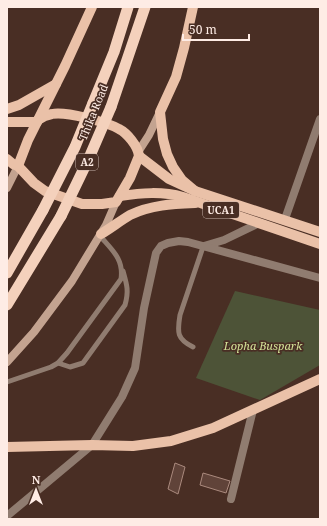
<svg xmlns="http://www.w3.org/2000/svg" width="327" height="526" viewBox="0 0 327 526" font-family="'Noto Serif',serif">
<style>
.green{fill:#4d5337}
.building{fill:#604339;stroke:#ab8a7e}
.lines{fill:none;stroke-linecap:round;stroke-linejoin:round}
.service{stroke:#907c70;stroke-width:5}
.minor{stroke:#907c70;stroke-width:8}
.secondary{stroke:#c3a390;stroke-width:8}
.primary{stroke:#eac1a8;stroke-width:10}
.trunk{stroke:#f4d1bc;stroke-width:11}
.trunk-bridge{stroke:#f4d1bc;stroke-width:11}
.labels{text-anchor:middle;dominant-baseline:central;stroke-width:3.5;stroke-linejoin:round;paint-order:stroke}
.shield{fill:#492e24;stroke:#c8b3ab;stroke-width:1}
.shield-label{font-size:10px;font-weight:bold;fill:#feece5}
.street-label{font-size:11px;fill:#feece5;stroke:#492e24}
.park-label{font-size:11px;font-style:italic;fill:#d4e398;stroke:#492e24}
</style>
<rect width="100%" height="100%" fill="#492e24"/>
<polygon class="green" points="235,291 320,310 320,365 260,400 196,378"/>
<g class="building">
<polygon points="175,463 185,467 178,494 168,489"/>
<polygon points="203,473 230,481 226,493 200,485"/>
</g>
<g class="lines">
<g class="service">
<path d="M 193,347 C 177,339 177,333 180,315 L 203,247"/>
<path d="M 58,363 L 70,367 L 83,363 L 125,305 C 129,291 127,285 123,271"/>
<path d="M 7,382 L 51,367 L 58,363 L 67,353 L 121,279 C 124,259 112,250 100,236"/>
</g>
<g class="minor">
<polyline points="285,219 320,119"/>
<polyline points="204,246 224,240 259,223"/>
<polyline points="231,499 253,410"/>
<polyline points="7,516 92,445 122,397 135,368 144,308 156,253 161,246 168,243 179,241 188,242 320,278"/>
</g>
<g class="secondary">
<polyline points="138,152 149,135 160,112"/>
<polyline points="7,188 18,166"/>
<polyline points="7,362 34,332 72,281 106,225 116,202"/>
</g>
<g class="primary">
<polyline points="193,7 184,48 176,77 160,112 163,139 167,154 173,167 182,180 195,191"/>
<polyline points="7,109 19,105 56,84"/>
<polyline points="7,122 37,122"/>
<polyline points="139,156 169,179 195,191 320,232"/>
<path d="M 7,159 L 13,164 L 18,166 L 34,183 L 45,191 L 82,204 L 102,204 L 116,202 L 130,178 L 139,156 C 138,146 127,133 119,129 C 107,122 65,111 52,114 C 46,115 42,117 38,120"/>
<polyline points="18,166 28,140 65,66 92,7"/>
<path d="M 120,196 C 141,193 162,191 183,197 L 320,244"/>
<path d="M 101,234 C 111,228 120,221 130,215 C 151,205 172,204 195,203"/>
<polyline points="7,447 92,445 133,446 171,441 213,428 320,379"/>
</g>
<g class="trunk">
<polyline points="93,103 114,52 128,7"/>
<polyline points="111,107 145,7"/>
<polyline points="7,273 43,210"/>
<polyline points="7,305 61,216"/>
</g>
<g class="trunk-bridge">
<polyline points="43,210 75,147 93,103"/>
<polyline points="61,216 89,158 111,107"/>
</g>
</g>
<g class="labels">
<g class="shield">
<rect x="76" y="154" width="22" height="16" rx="3"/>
<rect x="203" y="202" width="36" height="16" rx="3"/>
</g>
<g class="shield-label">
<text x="87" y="162">A2</text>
<text x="221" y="210">UCA1</text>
</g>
<g class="street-label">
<text transform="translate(93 112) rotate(-68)">Thika Road</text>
</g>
<g class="park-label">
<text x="263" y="345">Lopha Buspark</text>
</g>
</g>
<rect width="327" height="526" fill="none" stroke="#feece5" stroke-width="16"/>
<g transform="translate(36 490)" stroke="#492e24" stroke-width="3" paint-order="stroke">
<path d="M0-3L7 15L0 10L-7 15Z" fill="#feece5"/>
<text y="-6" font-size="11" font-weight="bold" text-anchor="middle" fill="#feece5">N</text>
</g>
<path d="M183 34v6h66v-6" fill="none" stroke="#feece5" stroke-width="2"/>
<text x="189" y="34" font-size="12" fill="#feece5" stroke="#492e24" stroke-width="3" paint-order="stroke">50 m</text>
</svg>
